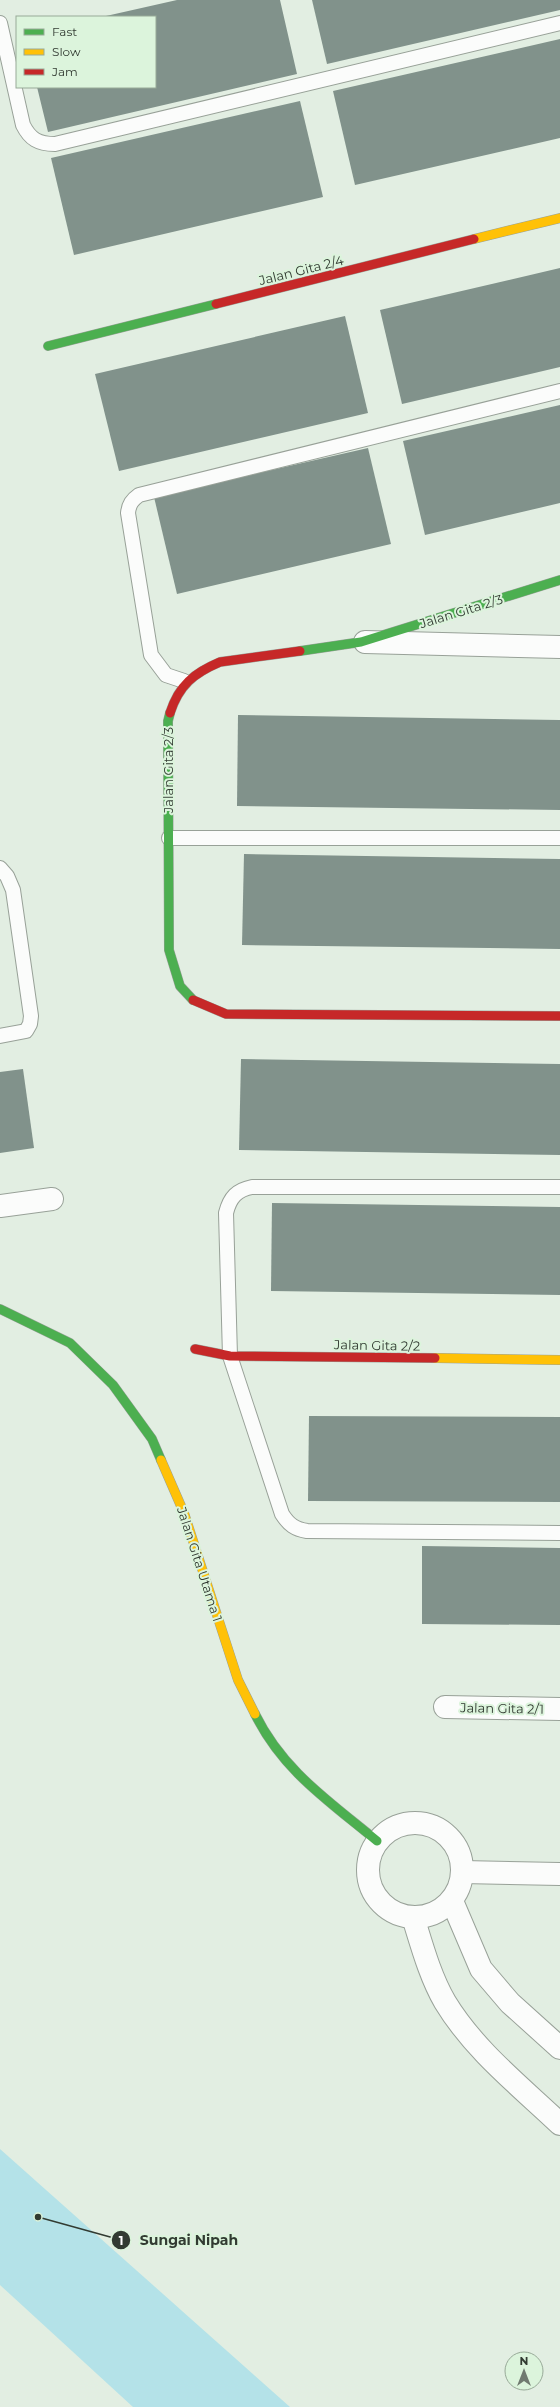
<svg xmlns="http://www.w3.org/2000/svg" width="560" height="2407" viewBox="0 0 560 2407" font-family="Montserrat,sans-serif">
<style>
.water{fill:#b4e2e8}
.building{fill:#81928b}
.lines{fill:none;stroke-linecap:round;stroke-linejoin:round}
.lane-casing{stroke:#98a198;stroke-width:16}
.street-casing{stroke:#98a198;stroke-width:24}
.fast-casing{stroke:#98a198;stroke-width:10}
.slow-casing{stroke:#98a198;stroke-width:10}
.jam-casing{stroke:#98a198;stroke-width:10}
.lane{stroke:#fbfcfb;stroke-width:14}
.street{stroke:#fbfcfb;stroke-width:22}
.fast{stroke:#4caf50;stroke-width:9}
.slow{stroke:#ffc107;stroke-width:9}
.jam{stroke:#c62828;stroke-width:9}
.labels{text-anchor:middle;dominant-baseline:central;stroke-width:4;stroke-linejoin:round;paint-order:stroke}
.street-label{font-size:13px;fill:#323b32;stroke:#dcf4dc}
.leader{fill:none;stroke:#323b32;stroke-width:1.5}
.callout-dot{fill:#323b32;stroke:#dcf4dc;stroke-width:1.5}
.mark-label{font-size:12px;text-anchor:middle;font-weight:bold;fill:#fff}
.callout-label{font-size:14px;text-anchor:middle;font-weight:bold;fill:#323b32;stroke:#dcf4dc;stroke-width:4;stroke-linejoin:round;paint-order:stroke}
</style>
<rect width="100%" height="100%" fill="#e2eee2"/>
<polygon class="water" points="0,2149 290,2407 133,2407 0,2285"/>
<g class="building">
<polygon points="177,0 280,0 297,74 48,132 37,87 155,87 155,17 106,16"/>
<polygon points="312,0 560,0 560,10 327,64"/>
<polygon points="560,39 560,138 355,185 333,91"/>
<polygon points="300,101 323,197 74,255 51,158"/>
<polygon points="560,268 560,367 402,404 380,310"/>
<polygon points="345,316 368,413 119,471 95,374"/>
<polygon points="560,405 560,503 425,535 403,441"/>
<polygon points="368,448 391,544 177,594 154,497"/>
<polygon points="238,715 560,720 560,810 237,806"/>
<polygon points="244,854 560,859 560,949 242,945"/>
<polygon points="241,1059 560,1064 560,1155 239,1150"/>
<polygon points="23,1069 34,1148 0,1153 0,1072"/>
<polygon points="272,1203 560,1207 560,1295 271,1291"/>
<polygon points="309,1416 560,1417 560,1502 308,1501"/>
<polygon points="422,1546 560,1548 560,1625 422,1624"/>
</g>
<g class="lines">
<defs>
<g id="lane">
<path d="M 0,23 L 23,125 C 30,139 38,144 55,144 L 560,23"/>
<path d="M 184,681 L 166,675 L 151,655 L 128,513 C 129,504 132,500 139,495 L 560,391"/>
<polyline points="169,838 560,838"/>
<polyline points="0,868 7,876 13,890 31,1016 30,1024 26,1031 0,1036"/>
<path d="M 560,1187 L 252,1187 C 237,1190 230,1197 226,1213 L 230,1356 L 282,1514 C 289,1525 295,1529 307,1531 L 560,1533"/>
</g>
<g id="street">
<polyline points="365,642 560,647"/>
<polyline points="0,1206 52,1199"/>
<polyline points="445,1707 560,1709"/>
<circle cx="415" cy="1870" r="47"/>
<polyline points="462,1872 560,1874"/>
<polyline points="452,1901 481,1969 510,2003 560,2048"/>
<path d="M 413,1917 C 422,1946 430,1976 445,2002 C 474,2050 520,2086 560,2124"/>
</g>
<g id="fast">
<polyline points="48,346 216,304"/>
<polyline points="300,651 361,642 560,580"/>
<polyline points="170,713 168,721 169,950 180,986 193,1000"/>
<polyline points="0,1309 70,1343 113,1385 152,1439 161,1460"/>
<path d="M 255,1714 C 283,1771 329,1801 377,1841"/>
</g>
<g id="slow">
<polyline points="474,239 560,218"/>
<polyline points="435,1358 560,1360"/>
<polyline points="161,1460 184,1513 238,1680 255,1714"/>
</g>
<g id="jam">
<polyline points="216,304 474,239"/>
<path d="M 170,713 C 179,685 194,673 220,662 L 300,651"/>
<polyline points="193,1000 226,1014 560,1016"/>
<polyline points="195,1349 230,1356 435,1358"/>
</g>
</defs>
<use href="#lane" class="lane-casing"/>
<use href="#street" class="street-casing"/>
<use href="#fast" class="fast-casing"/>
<use href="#slow" class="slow-casing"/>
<use href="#jam" class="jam-casing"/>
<use href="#lane" class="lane"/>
<use href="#street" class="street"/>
<use href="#fast" class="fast"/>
<use href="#slow" class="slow"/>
<use href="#jam" class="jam"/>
</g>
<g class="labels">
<g class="street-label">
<text transform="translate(301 270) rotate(-14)">Jalan Gita 2/4</text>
<text transform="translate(461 611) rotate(-17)">Jalan Gita 2/3</text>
<text transform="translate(168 770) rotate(-90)">Jalan Gita 2/3</text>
<text transform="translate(377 1345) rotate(1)">Jalan Gita 2/2</text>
<text transform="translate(200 1564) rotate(72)">Jalan Gita Utama 1</text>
<text transform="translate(502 1708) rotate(1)">Jalan Gita 2/1</text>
</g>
</g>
<path class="leader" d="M38 2217L121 2240"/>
<g class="callout-dot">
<circle cx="38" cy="2217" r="4"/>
<circle cx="121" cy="2240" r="10"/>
</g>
<g class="mark-label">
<text x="121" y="2245">1</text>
</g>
<g class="callout-label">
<text x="189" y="2245">Sungai Nipah</text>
</g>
<rect x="16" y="16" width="140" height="72" fill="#dcf4dc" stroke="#98aa98"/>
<rect x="24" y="29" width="20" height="6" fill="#4caf50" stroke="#98aa98"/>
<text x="52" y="36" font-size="12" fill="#323b32">Fast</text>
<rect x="24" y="49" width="20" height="6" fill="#ffc107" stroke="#98aa98"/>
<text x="52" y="56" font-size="12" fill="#323b32">Slow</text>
<rect x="24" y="69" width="20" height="6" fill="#c62828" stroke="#98aa98"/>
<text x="52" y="76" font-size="12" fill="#323b32">Jam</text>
<g transform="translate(524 2371)"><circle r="19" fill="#dcf4dc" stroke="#98aa98"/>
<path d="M0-3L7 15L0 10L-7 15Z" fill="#707a70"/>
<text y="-6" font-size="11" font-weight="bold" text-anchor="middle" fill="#323b32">N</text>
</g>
</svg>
